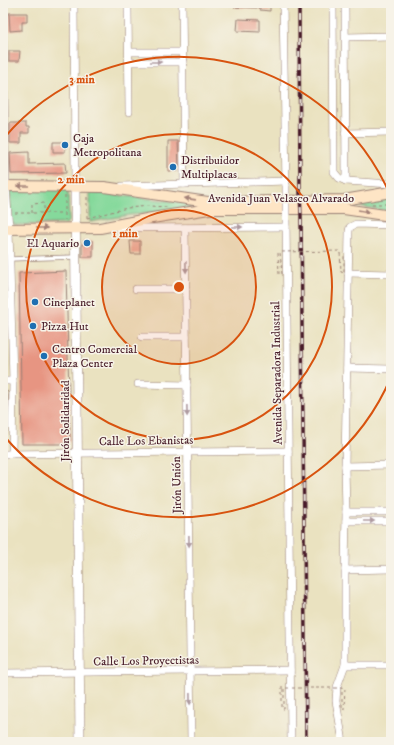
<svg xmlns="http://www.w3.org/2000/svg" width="394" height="745" viewBox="0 0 394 745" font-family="'IM FELL DW Pica',serif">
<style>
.green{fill:#85d99b;stroke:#687c63}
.building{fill:#e79582}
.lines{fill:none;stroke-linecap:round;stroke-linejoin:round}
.service-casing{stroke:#9a8076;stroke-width:5}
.minor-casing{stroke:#9a8076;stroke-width:8}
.tertiary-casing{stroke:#9a8076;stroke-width:10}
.secondary-casing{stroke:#9a8076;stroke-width:12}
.path{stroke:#9a8076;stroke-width:1;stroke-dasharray:3 3;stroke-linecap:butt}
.service{stroke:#fff;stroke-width:3.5}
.minor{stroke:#fff;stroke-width:7}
.tertiary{stroke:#fff;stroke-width:9}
.secondary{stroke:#fee5c5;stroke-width:10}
.rail-casing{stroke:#4a1f2b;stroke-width:3.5}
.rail{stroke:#f7f3e8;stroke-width:2;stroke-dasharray:6;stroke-linecap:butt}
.minor-bridge-casing{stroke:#9a8076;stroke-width:8;stroke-linecap:butt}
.path-bridge{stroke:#9a8076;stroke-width:1;stroke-dasharray:3 3;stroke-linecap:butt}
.minor-bridge{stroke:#fff;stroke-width:7}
.oneway{fill:#ae9aa0}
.oneway2{fill:#a48278}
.ring{fill:none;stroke:#d8530f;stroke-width:2}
.poi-dot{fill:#1f6fb2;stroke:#f7f3e8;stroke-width:1.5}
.labels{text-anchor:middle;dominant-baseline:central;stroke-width:3;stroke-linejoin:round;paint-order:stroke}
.poi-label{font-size:12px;fill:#4a1f2b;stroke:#f7f3e8;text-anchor:start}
.street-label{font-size:12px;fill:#4a1f2b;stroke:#f7f3e8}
.centre{fill:#d8530f;stroke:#f7f3e8;stroke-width:2}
.ring-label{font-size:12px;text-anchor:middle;font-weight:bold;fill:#d8530f;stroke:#f7f3e8;stroke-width:3;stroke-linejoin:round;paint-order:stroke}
</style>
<rect width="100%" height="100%" fill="#f7f3e8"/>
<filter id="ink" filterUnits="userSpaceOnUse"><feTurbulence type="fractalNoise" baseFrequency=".025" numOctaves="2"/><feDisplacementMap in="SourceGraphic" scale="8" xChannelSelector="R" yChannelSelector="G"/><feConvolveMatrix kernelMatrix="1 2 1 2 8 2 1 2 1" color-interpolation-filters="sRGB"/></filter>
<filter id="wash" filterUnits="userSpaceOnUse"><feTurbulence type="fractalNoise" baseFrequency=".012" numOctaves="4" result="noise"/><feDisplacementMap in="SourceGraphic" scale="16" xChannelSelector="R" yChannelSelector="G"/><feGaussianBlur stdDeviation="0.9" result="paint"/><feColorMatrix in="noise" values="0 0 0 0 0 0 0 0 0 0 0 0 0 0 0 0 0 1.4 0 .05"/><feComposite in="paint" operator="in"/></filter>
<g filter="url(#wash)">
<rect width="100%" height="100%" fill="#eae2c0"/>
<g class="green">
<polygon points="15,189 66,189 68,192 69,220 66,224 16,225 11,223 10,193"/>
<polygon points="90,192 215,206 173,211 130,215 90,222"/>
<polygon points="391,197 391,212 349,204"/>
</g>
<g id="blocks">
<g class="building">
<polygon points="234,3 270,3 270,11 260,10 260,8 234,7"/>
<polygon points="9,13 27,13 27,22 22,22 22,30 10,31"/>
<polygon points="238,19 260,20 260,32 237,31"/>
<polygon points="9,51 20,51 19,61 9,61"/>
<polygon points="10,123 26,123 26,127 29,127 29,133 21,133 21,143 10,143"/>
<polygon points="168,141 178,141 179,167 177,167 177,171 168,171"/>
<polygon points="53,142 66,142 66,149 65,149 65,152 53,152"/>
<polygon points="29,152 29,164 65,163 66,173 11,174 10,153"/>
<polygon points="84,241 93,241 93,257 82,257 82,244"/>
<polygon points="130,241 140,241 140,254 131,254"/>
<polygon points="66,271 70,440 67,444 22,444 19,273"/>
<polygon points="3,388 8,392 8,407 3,407"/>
</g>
</g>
</g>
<g filter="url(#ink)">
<use href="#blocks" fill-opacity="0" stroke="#9a8076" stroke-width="1"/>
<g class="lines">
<defs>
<polyline id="service" points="10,259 75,257"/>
<g id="minor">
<polyline points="74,3 75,186"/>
<polyline points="182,3 184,184"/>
<polyline points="283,3 286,186"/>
<polyline points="333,3 334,172 339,178 346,181 391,184"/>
<polyline points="345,3 346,181"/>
<polyline points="128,8 129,112"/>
<polyline points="346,37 391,36"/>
<polyline points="3,38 6,186 9,229 13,381 12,454"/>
<polyline points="129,52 182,52"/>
<polyline points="129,62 183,62"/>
<polyline points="345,133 391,132"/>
<polyline points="122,186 286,181"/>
<polyline points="286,217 291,742"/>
<polyline points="119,228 286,227"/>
<polyline points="185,228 191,742"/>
<polyline points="348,273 391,274"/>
<polyline points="136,289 186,289"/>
<polyline points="142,337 186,337"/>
<polyline points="347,368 391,369"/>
<polyline points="3,381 13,381"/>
<polyline points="138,384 187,385"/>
<polyline points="3,454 288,451"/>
<polyline points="345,466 391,465"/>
<polyline points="346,512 391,512"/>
<polyline points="346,521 391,521"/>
<polyline points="345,570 391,569"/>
<polyline points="345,665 391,665"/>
<polyline points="3,673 290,670"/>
<polyline points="343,742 336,701 337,687 345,665 345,570 346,512 345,466 349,231 350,227 356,224 391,225"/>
</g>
<polyline id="tertiary" points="75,186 80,742"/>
<g id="secondary">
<polyline points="3,186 104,187 208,202 344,200 391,192"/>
<polyline points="3,229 100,228 152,218 209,209 344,209 391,216"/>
</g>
</defs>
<use href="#service" class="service-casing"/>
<use href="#minor" class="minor-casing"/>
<use href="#tertiary" class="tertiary-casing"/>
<use href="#secondary" class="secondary-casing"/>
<g class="path">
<polyline points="65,195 65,220"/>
<polyline points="372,204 391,204"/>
<polyline points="15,213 65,213"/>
<polyline points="32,213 32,204 44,203 44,213"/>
<polyline points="87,218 127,208 150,206 167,207"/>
<polyline points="87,218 87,195"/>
</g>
<use href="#service" class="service"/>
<use href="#minor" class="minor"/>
<use href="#tertiary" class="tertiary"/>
<use href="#secondary" class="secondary"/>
<defs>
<polyline id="rail" points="299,3 300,192 301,216 306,742"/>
</defs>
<use href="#rail" class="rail-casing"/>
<use href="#rail" class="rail"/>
<defs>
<polyline id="minor-bridge" points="286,217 286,186"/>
</defs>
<use href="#minor-bridge" class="minor-bridge-casing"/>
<g class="path-bridge">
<polyline points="276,4 338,5"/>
<polyline points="278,253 279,274 282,274 280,252 340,251 341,272 344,273 344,253"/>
<polyline points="282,686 282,709 284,709 284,688 342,688 342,709 344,709 345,687"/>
</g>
<use href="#minor-bridge" class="minor-bridge"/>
</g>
<defs><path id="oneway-solid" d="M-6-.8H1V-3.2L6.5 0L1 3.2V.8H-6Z"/></defs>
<g class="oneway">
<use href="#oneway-solid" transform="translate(156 62)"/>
<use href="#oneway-solid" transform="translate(237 227)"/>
<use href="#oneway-solid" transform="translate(186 267) rotate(89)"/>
<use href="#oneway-solid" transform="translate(187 411) rotate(89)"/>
<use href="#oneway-solid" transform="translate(369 521)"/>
<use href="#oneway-solid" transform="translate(189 541) rotate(89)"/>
<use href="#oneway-solid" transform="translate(190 699) rotate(89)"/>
</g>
<g class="oneway2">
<use href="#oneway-solid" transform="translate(23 186) rotate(-180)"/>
<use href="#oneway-solid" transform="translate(190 199) rotate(-172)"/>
<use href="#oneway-solid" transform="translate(364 211) rotate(10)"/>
<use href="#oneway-solid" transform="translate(42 228)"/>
</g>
</g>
<circle cx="179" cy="287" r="77" fill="#d8530f" fill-opacity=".12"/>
<g class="ring">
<circle cx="179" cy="287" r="77"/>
<circle cx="179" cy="287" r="153"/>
<path d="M391 377A230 230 0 0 1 4 436M4 138A230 230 0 0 1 391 197"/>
</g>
<g class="poi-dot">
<circle cx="65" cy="145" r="4"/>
<circle cx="173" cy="167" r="4"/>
<circle cx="87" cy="243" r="4"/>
<circle cx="35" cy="302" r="4"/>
<circle cx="33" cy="326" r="4"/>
<circle cx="44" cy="356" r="4"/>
</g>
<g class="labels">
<g class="poi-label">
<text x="73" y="138">Caja<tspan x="73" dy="14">Metropolitana</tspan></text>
<text x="181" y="160">Distribuidor<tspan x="181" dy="14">Multiplacas</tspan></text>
<text x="79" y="243" text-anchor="end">El Aquario</text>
<text x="43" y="302">Cineplanet</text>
<text x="41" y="326">Pizza Hut</text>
<text x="52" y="349">Centro Comercial<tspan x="52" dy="14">Plaza Center</tspan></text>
</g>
<g class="street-label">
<text x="281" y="198">Avenida Juan Velasco Alvarado</text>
<text transform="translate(277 373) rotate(-91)">Avenida Separadora Industrial</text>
<text transform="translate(65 421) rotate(-90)">Jirón Solidaridad</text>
<text transform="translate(146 441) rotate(-1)">Calle Los Ebanistas</text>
<text transform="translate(177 485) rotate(-91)">Jirón Unión</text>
<text transform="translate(146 661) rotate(-1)">Calle Los Proyectistas</text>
</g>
</g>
<circle cx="179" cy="287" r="6" class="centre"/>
<g class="ring-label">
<text x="82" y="83">3 min</text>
<text x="71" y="183">2 min</text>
<text x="125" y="237">1 min</text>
</g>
<rect width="394" height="745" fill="none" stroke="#f7f3e8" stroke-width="16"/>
</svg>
